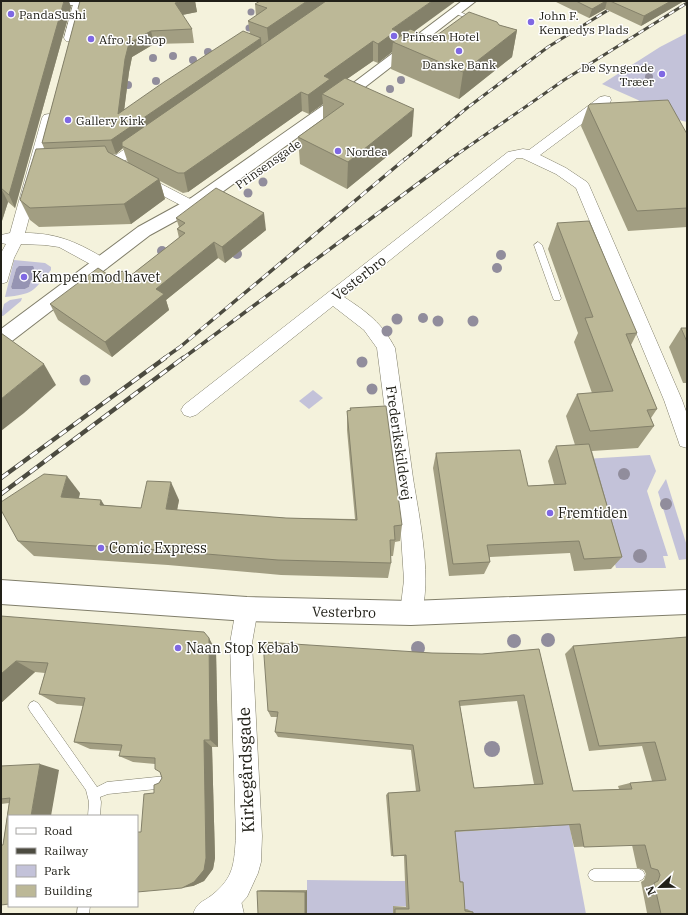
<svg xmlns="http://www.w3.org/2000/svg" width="688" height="915" viewBox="0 0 688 915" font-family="'IBM Plex Serif',serif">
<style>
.green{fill:#c3c2d9;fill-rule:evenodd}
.water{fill:#9694b3}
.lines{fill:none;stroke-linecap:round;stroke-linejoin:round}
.lane-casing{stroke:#807e6a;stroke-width:1}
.street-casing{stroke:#807e6a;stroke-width:1}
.secondary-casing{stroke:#807e6a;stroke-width:2}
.lane{fill:#fff;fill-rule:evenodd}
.street{fill:#fff;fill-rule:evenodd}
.secondary{fill:#fff;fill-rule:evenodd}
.rail-far2-casing{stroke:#4c4b40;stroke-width:3}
.rail-far1-casing{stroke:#4c4b40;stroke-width:3.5}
.rail-casing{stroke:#4c4b40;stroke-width:4.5}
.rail-far2{stroke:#fff;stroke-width:2;stroke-dasharray:6;stroke-linecap:butt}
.rail-far1{stroke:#fff;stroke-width:2.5;stroke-dasharray:8;stroke-linecap:butt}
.rail{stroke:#fff;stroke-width:3;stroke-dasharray:9;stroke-linecap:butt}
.tree{fill:#918d9c}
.wall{fill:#a29e82;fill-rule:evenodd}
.shaded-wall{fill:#84816a}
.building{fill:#bcb897;stroke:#84816a;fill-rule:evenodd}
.poi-dot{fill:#7f68e3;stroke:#fff;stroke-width:1.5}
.labels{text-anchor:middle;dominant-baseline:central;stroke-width:3;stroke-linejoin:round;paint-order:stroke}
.far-poi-label{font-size:12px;fill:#222119;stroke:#fff;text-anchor:start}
.far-street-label{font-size:12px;fill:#222119;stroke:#fff}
.poi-label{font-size:14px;fill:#222119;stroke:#fff;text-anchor:start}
.street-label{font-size:14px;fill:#222119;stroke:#fff}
.near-street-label{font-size:17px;fill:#222119;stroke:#fff}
</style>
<rect width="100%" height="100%" fill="#f4f2dc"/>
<g class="green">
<polygon points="687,33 687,122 654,114 638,100 602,84 660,47"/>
<path d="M 14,260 L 45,263 L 51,267 L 51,270 C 32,292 34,294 5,297 ZM 16,269 L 33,273 L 40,271 L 39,279 L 31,280 L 29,287 L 25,289 L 12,289 L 11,287 Z"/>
<polygon points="22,298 21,301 3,316 1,316 4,304 10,300"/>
<polygon points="313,390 323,398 309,409 299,401"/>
<polygon points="650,455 656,471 647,491 668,556 663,556 666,568 616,568 585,459"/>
<polygon points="666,479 687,546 687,559 679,560 658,492"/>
<polygon points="567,812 586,914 467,914 467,909 393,906 393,914 307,914 307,880 393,881 457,881 450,832 542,827"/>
</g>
<polygon class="water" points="19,266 33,266 34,268 33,273 36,271 40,271 39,279 33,282 31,280 29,287 25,289 12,289 11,287 16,269"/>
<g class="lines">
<defs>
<g id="lane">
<polygon points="454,11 458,11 478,20 473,21 454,13"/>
<polygon points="538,242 542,245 561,298 560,300 554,300 553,298 534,245"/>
<polygon points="34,701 38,703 97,787 107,782 166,776 170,778 172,782 170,786 166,788 108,794 100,797 101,802 100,816 88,816 89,802 86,790 30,711 28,707 30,703"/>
<polygon points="594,869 639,869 643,871 645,875 643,879 639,881 594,881 590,879 588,875 590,871"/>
<polygon points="235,890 239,892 244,914 232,914 229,896 231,892"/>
<polygon points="78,906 90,906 89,914 77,914"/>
</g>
<g id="street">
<polygon points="74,1 86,1 76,38 74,41 66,41 64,38"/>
<path d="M 605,96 L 610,97 L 611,100 L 610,103 L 540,155 L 566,168 L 587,182 L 589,185 L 682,400 L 687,414 L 687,448 L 680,446 L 678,440 L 664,400 L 576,188 L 556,174 L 522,158 L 517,158 L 344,297 C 367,312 382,323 395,348 C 401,391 407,435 413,478 C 419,517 434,584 419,620 L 411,624 L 403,620 L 400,613 L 404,580 L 401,535 L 377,348 L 364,330 L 333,306 L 196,415 L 190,417 L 184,415 L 181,410 L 184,405 L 508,152 L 523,149 L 529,150 L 600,97 Z"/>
<path d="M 49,114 L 54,115 L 56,118 L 25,233 C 58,233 79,243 107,260 L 109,264 L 107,268 L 101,270 L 59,247 L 45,245 L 21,244 L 14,258 L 7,282 L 1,284 L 1,253 L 6,244 L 1,243 L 1,235 L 10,233 L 42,118 L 44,115 Z"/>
<path d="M 146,137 L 151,138 L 153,141 L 151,144 C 131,158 116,170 90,163 L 88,160 L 90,157 L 116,155 L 141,138 Z"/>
<polygon points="140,173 196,202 198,205 196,208 191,210 186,208 135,181 133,178 135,175"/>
<path d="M 247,598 L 255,602 L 258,609 L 252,643 L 262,836 L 261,862 L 258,873 L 247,897 L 231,914 L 193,914 C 198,901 202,903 212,895 C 235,877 234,862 236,836 L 230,643 L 236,609 L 239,602 Z"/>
</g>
<g id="secondary">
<polygon points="1,1 80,1 79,4 74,5 1,8"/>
<polygon points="462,1 476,1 338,108 203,206 150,235 8,344 1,347 1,329 138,227 191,198 328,102"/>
<polygon points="1,580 247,597 411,601 687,590 687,614 411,625 247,621 1,604"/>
</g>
</defs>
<use href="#lane" class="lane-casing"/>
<use href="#street" class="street-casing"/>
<use href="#secondary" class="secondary-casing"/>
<use href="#lane" class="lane"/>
<use href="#street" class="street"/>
<use href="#secondary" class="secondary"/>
<defs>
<g id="rail-far2">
<polyline points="404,160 467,108 548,47 623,1"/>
<polyline points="449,160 564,80 687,3"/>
</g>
<g id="rail-far1">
<polyline points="163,359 180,347 405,159"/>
<polyline points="182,359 451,159"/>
</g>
<g id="rail">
<polyline points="1,478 165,358"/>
<polyline points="1,494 183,358"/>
</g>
</defs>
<use href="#rail-far2" class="rail-far2-casing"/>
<use href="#rail-far1" class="rail-far1-casing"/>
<use href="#rail" class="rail-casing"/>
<use href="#rail-far2" class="rail-far2"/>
<use href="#rail-far1" class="rail-far1"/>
<use href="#rail" class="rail"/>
</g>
<g class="tree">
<circle cx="251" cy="12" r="3.5"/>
<circle cx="249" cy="28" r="3.5"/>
<circle cx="208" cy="52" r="4"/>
<circle cx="173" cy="56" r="4"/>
<circle cx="153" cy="58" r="4"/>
<circle cx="193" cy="60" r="4"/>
<circle cx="649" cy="77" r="4"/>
<circle cx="401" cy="80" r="4"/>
<circle cx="156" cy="81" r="4"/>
<circle cx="128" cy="85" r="4"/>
<circle cx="390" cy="89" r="4"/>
<circle cx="263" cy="182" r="4.5"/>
<circle cx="248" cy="193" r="4.5"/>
<circle cx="162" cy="251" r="5"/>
<circle cx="237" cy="254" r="5"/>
<circle cx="501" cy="255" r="5"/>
<circle cx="497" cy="268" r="5"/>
<circle cx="423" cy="318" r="5"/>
<circle cx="397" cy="319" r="5.5"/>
<circle cx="438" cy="321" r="5.5"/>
<circle cx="473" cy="321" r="5.5"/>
<circle cx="387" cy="331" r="5.5"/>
<circle cx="362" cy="362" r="5.5"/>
<circle cx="85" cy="380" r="5.5"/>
<circle cx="372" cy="389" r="5.5"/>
<circle cx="624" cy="474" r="6"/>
<circle cx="666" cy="504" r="6"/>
<circle cx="640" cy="556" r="7"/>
<circle cx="548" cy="640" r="7"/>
<circle cx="514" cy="641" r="7"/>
<circle cx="418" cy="648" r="7"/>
<circle cx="492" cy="749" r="8"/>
</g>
<g class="wall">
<polygon points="1,1 71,7 15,208 8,202 1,224"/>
<path d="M 80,1 L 195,1 L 197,12 L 182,15 L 192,29 L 194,43 L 154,44 L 132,57 L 129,72 L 124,110 L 250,34 L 248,21 L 256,16 L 255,4 L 415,31 L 433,38 L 499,25 L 517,30 L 512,57 L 459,99 L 391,69 L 392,52 L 378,63 L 373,61 L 347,79 L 412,136 L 347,189 L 300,164 L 298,137 L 323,119 L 323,104 L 309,114 L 302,111 L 188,192 L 183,193 L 160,181 L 165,199 L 131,224 L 39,227 L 30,220 L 20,200 L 44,148 L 42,143 ZM 123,148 L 128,163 L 110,154 L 116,154 Z"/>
<polygon points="554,1 684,1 641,26 605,9 589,18"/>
<polygon points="588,106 687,134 687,227 628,231 581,126"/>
<polygon points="176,218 266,230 225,263 218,258 166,300 169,310 112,357 58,320 50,304 130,276 179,238 177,229 179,227"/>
<polygon points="557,223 637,333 631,345 657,409 651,418 654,426 638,448 592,451 622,557 611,569 574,571 570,553 490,557 490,562 484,574 449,576 433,468 436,453 528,486 554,484 548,461 556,446 575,445 566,416 577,394 592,393 574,342 578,333 548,249"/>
<polygon points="681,328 687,328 687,383 683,383 669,347"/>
<polygon points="350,408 402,525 400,541 395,542 393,556 391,556 391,563 388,578 281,575 168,565 34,556 18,541 80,493 79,498 104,505 141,508 179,500 177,510 286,518 355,519 347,430 347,411 350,410"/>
<polygon points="1,616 216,651 218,747 212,747 215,858 213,869 204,881 193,886 141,832 154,793 162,778 160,772 155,764 133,762 119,756 121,751 90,749 74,742 83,706 57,704 39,694 45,673 35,672 1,703"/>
<path d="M 687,637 L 687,914 L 586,914 L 647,913 L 641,882 L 644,880 L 646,874 L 644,870 L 637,868 L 632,845 L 574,847 L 569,825 L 455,832 L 460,881 L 463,882 L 465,909 L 467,909 L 473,912 L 473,914 L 393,914 L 393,906 L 406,907 L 404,856 L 391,856 L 386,795 L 388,793 L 416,791 L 411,750 L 278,737 L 275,732 L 278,717 L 271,717 L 268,711 L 432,653 L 482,654 L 539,649 L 573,791 L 619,789 L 618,786 L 630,783 L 652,781 L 642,746 L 589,751 L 565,654 L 573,646 ZM 517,701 L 534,784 L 474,788 L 460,706 Z"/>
<polygon points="1,766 59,770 3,845 9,803 1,804"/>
<polygon points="261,890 307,890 307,914 257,891"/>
</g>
<g class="shaded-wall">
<polygon points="64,1 69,1 71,7 15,208 9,195"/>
<polygon points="184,1 195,1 197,12 177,16 175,3"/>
<polygon points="307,1 336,1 269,47 267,28"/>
<polygon points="432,1 456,1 397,44 393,42 392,52 378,63 378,44 392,29"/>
<polygon points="606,1 607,1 605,9 589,18 592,9"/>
<polygon points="671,1 684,1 641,26 644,16"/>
<polygon points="517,30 512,57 459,99 463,72"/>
<polygon points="151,31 154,44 132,57 129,72 122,127 118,114 125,59 129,43"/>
<polygon points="261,38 262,52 122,146 123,148 116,154 111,140"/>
<polygon points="373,41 373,61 324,95 322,94 323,104 309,114 308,95 324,76"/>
<polygon points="301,92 302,111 188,192 184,173"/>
<polygon points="414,109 412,136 347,189 348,162"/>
<polygon points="159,179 165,199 131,224 124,204"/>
<polygon points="1,188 8,202 1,224"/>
<polygon points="264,213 266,230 225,263 222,247"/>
<polygon points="214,242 218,258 166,300 169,310 112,357 105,342 156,289"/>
<polygon points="44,364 56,385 24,413 1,431 1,399"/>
<polygon points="67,476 80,493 74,514 61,497"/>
<polygon points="171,482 179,500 174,526 166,509"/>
<polygon points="101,500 112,517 100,505"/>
<polygon points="209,638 216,651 218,747 210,740"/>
<polygon points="16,661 35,672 1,703 1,674"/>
<polygon points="204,740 212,747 215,858 213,869 204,881 193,886 182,888"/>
<polygon points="40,764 59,770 51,816 31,816"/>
<polygon points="307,890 307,914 305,914 305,892"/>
</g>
<g class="building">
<polygon points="1,1 64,1 9,195 1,188"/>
<polygon points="80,1 184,1 175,3 192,29 151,31 129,43 125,59 118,114 164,82 243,31 261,38 111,140 42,143"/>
<polygon points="260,1 307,1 267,28 248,21 267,8 255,4"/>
<polygon points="326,1 432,1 392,29 396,31 378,44 373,41 324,76 330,79 308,95 301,92 184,173 178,173 122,146 122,142"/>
<polygon points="576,1 606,1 592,9"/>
<polygon points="610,1 671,1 644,16"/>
<polygon points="469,12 497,22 499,25 517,30 463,72 393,42 410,29 433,38"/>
<polygon points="345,78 414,109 348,162 298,137 344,104 322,94"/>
<polygon points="668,100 687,134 687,208 637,211 588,106 590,104"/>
<polygon points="105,146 108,152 159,179 124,204 30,208 20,200 36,149"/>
<polygon points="216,188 264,213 222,247 214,242 156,289 164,294 105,342 50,304 98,268 113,278 122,271 130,276 185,233 177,229 185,223 176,218"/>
<polygon points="589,221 637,333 626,334 657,409 647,410 654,426 590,431 577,394 613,391 585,318 593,317 557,223"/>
<polygon points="681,328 687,328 687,342"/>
<polygon points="1,333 44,364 1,399"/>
<polygon points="386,406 402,525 394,526 395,540 390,540 391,563 278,560 159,550 18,541 1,510 1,502 44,474 67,476 61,497 101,500 100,505 141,508 147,481 171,482 166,509 286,518 357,520 347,411 351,410 350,408"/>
<polygon points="589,444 622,557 584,559 579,541 487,545 490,562 453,564 436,453 520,450 528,486 566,484 556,446"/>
<polygon points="1,616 204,632 209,638 210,740 204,740 206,858 204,870 194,882 182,888 137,892 137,832 141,832 144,794 154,793 154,785 159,783 162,778 160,772 155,769 155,758 119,756 122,745 74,742 85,698 39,694 48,663 16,661 1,674"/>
<path d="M 687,637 L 687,914 L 661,914 L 654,883 L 658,881 L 660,875 L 658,870 L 651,868 L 645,845 L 584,847 L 580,824 L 455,831 L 460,882 L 463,882 L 465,911 L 473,912 L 473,914 L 395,914 L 395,909 L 409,909 L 406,855 L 393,856 L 388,793 L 420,791 L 413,745 L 275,732 L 278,712 L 268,711 L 263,642 L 432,653 L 482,654 L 539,649 L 573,791 L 632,789 L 630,783 L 666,780 L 655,742 L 599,746 L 573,646 ZM 524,695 L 543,784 L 474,788 L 459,701 Z"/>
<polygon points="40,764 31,816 9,816 9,904 1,905 1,845 3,845 10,798 1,799 1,766"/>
<polygon points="257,891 305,892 305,914 258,914"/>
</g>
<g class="poi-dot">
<circle cx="11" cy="14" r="4"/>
<circle cx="531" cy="22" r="4"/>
<circle cx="394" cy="36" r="4"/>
<circle cx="91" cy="39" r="4"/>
<circle cx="459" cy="51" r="4"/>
<circle cx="662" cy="74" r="4"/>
<circle cx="68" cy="120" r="4"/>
<circle cx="338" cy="151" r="4"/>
<circle cx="24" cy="277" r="4"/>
<circle cx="550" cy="513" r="4"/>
<circle cx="101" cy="548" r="4"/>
<circle cx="178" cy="648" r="4"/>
</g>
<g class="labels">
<g class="far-poi-label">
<text x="19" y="14">PandaSushi</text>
<text x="539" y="15">John F.<tspan x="539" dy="14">Kennedys Plads</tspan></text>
<text x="402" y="36">Prinsen Hotel</text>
<text x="99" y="39">Afro J. Shop</text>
<text x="459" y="64" text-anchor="middle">Danske Bank</text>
<text x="654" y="67" text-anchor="end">De Syngende<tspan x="654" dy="14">Træer</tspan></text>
<text x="76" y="120">Gallery Kirk</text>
<text x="346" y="151">Nordea</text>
</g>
<g class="far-street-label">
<text transform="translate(268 164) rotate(-35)">Prinsensgade</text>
</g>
<g class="poi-label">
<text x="32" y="277">Kampen mod havet</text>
<text x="558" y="513">Fremtiden</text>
<text x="109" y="548">Comic Express</text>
<text x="186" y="648">Naan Stop Kebab</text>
</g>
<g class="street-label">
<text transform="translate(359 278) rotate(-38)">Vesterbro</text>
<text transform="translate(399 443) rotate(82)">Frederikskildevej</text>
<text transform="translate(344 612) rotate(1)">Vesterbro</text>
</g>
<g class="near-street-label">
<text transform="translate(246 770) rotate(-92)">Kirkegårdsgade</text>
</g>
</g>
<rect width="688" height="915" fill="none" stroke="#222119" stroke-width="4"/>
<rect x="8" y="815" width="130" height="92" fill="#ffffff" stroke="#a7a6a3"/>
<rect x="16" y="828" width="20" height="6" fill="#ffffff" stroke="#a7a6a3"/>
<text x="44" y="835" font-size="12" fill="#222119">Road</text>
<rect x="16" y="848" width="20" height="6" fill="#4c4b40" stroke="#a7a6a3"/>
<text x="44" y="855" font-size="12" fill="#222119">Railway</text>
<rect x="16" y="865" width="20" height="12" fill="#c3c2d9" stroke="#a7a6a3"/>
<text x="44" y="875" font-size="12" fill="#222119">Park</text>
<rect x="16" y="885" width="20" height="12" fill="#bcb897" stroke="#a7a6a3"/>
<text x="44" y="895" font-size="12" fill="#222119">Building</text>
<g transform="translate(660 887) rotate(248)" stroke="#ffffff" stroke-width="3" paint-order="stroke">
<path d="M0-3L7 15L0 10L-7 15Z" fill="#222119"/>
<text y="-6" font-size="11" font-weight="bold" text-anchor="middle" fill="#222119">N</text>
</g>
</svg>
